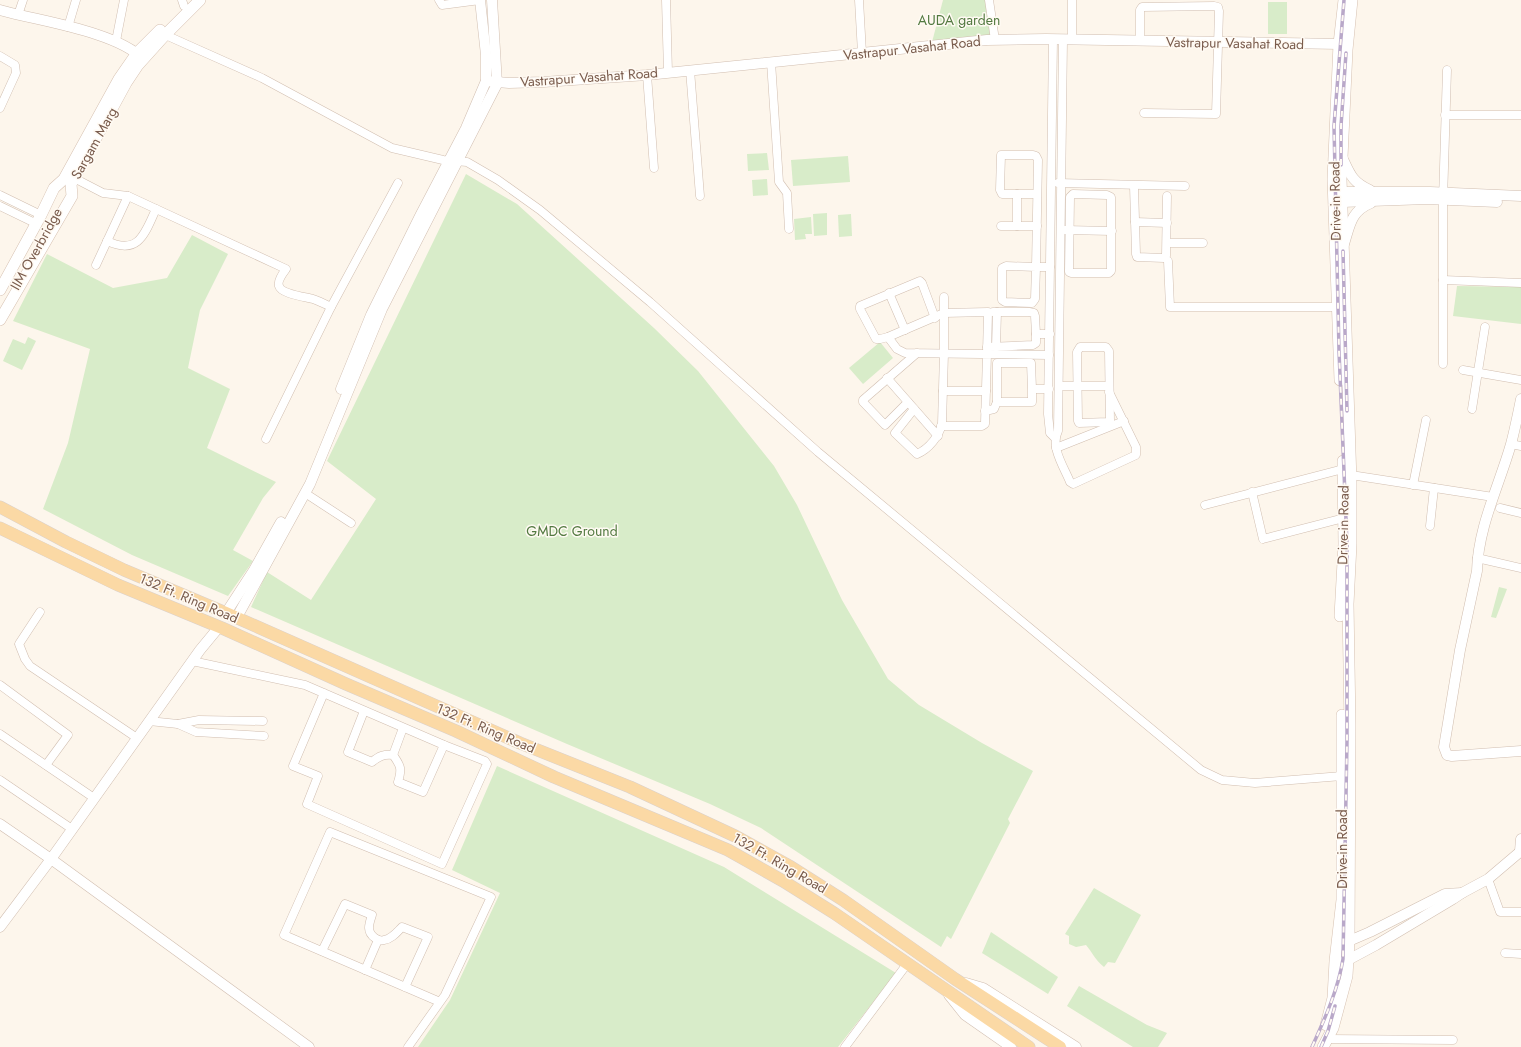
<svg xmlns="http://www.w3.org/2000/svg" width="1521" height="1047" viewBox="0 0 1521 1047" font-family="Jost,sans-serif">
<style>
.green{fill:#d8ecc9}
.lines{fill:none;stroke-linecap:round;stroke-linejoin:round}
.minor-casing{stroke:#d1beb0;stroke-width:9}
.tertiary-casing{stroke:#d1beb0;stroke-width:11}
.secondary-casing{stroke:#d6c0b0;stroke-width:12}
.primary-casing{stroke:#dad1cd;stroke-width:13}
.minor{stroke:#fff;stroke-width:8}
.tertiary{stroke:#fff;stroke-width:10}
.secondary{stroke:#fff;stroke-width:11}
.primary{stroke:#fbd9a5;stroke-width:12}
.rail-casing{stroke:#b9a8c9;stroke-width:3.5}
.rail{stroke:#fffaf3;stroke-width:2;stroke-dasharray:6;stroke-linecap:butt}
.labels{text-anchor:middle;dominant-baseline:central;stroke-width:3;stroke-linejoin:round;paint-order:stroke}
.park-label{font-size:14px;fill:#537a41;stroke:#fffaf3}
.street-label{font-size:14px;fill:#7a5c4d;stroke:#fffaf3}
</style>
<rect width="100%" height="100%" fill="#fdf6ec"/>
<g class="green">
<polygon points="943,0 989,0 996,34 931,46"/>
<rect x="1268" y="2" width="19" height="32"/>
<polygon points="767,153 769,170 748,171 747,154"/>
<polygon points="848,156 850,182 793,186 791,160"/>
<polygon points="466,174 517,204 654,328 698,371 774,466 797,505 842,600 888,679 919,705 982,743 1033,771 1008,819 1010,823 951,939 947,936 941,947 761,828 710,804 567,744 251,607 267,572 311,600 376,499 327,461"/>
<polygon points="767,179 768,195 753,196 752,180"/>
<polygon points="827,213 827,235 814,236 813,214"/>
<polygon points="851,214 852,236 839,237 838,215"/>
<polygon points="811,217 812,234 805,234 806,239 795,240 794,219"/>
<polygon points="192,235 228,254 200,310 188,368 230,389 207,448 276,482 263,498 233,550 253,561 228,596 132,555 43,509 68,443 90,349 13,321 47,254 113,288 167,278"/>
<polygon points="1457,286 1521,287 1521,324 1453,316"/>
<polygon points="28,337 36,341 22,370 3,361 13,339 25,344"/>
<polygon points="880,342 893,358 863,384 849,368"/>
<polygon points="1499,587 1507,589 1496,618 1491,617"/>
<polygon points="497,766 724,867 896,973 838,1047 418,1047 450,1000 500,893 452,870"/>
<path d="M 1094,888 L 1141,915 L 1115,963 L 1108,962 L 1104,967 C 1096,961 1092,952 1086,945 L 1076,947 L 1069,944 L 1069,936 L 1065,934 Z"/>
<polygon points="991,932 1058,977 1048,994 982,953"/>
<polygon points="1079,986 1147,1025 1167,1033 1158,1047 1133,1047 1067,1006"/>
</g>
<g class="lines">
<defs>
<g id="minor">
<polyline points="182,0 184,6"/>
<polyline points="439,0 442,5 480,0"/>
<polyline points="666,0 668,72"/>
<polyline points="859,0 862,53"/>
<polyline points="989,0 995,40"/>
<polyline points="18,15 23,0"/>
<polyline points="68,27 76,0"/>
<polyline points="161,33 262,78 392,148 443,160 467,162 498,180 540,210 650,302 818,452 1201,770 1222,780 1255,783 1342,776 1346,774"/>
<polyline points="1053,39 1048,414 1050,433 1055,438"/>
<path d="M 1063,40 L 1058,431 C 1050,447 1064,467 1070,482 L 1073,484 L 1136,455 L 1136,447 L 1109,392"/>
<polyline points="1072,40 1072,0"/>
<polyline points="116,41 124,0"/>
<polyline points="1140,41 1140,10 1142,7 1214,6 1218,7 1219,11 1216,114 1144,113"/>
<polyline points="0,56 15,65 16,73 0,108"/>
<polyline points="771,62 779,182 787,193 789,229"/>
<polyline points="690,70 700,196"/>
<polyline points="647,75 654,168"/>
<polyline points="1445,115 1521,115"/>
<path d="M 74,178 L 103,193 L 128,196 L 286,269 C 283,273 277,281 279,286 C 281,294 306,297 313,299 C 319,301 325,304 331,307 L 266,439"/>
<polyline points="1058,183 1185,186"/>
<polyline points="1134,186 1136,254 1137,257 1164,258 1166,256 1167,196"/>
<polyline points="1037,194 1002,194 1000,190 1001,155 1033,155 1036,156 1038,160 1036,267 1006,266 1002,268 1002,300 1005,302 1032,303 1035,299 1036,267 1050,267"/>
<polygon points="1073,194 1107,195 1111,197 1111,271 1109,273 1071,273 1069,272 1070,197"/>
<polyline points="0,195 41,215"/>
<polyline points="0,206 37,224"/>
<polyline points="1135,222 1167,223"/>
<polyline points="1001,226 1037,226"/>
<polyline points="1017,226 1017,194"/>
<polyline points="1065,230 1112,231"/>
<path d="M 107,241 C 139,256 145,233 156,209"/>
<polyline points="1167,243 1203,243"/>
<polyline points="1168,261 1170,307 1338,307"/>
<polyline points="96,265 128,196"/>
<polyline points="1443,280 1521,283"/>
<polyline points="889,293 905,330"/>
<polyline points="331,307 398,183"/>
<polyline points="993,312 997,312 996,347"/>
<polyline points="997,312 1029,312 1034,313 1035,316 1036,334"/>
<polyline points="888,337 880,339 876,339 860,309 860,306 920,281 922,283 935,318"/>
<polyline points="987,347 1033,345 1036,343 1036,334 1050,334"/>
<polygon points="1080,347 1106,347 1109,351 1110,421 1108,422 1079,423 1078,421 1077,352"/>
<polyline points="1443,364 1443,200 1447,70"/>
<polyline points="1463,370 1521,380"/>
<polyline points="887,378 938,436"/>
<polyline points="1059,386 1109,386"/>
<polyline points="1032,389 1031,363 997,363 997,402 1032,402 1032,389 1049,389"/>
<polyline points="943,391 986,391"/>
<polyline points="908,402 885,425 863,402 863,400 917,353"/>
<path d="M 914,409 L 895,433 L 917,454 C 929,449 939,436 942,424 L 944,353 L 944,297"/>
<polyline points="1472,409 1485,327"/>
<polyline points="985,411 994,409 997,402"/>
<polyline points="941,426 982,426 985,424 985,423 987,354 988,312 944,313 888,337 897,349 905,353 1049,355"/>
<polyline points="1511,444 1521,446"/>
<polyline points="1056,448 1124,421"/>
<polyline points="1351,475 1493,497"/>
<polyline points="1413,485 1426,420"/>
<polyline points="1252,492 1263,539 1344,518"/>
<polyline points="305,493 351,523"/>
<polyline points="1205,505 1347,468"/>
<polyline points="1500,508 1521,513"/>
<polyline points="1430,526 1434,488"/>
<polyline points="1477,558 1521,568"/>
<polyline points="40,612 19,644 25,659 30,666 137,738"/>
<polyline points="192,661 305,685 444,745 485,761 487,764 442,864 307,804 318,776 293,766 324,693"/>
<polyline points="0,685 68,735 46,765"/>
<path d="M 364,711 L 348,752 L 372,762 C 379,756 384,754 393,755 C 401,766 402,769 398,782 L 423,792 L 444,745"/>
<polyline points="149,721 178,724 196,732 264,736"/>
<polyline points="178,724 199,720 263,721"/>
<polyline points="0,734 94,798"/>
<polyline points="393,755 403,728"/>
<polyline points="0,780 72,829"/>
<polyline points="1488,879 1500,912 1521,912"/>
<path d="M 322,951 L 345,904 L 372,915 C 369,924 366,932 375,938 C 378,940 381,941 384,940 C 392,939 397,932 402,927 L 428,937 L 405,987"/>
<polyline points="1505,953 1521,954"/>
<polyline points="365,970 378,940"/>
<polyline points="1327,1039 1453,1040"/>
<polyline points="408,1047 440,1002 445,995 491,897 330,832 284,935 440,1002"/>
<polyline points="845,1047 907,964"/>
</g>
<g id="tertiary">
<path d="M 0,10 C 38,21 116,31 143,59"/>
<polyline points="486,81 509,83 543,82 647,75 987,40 1046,39 1339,44"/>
<path d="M 1342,157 C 1350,174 1352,182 1370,190"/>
<polyline points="1342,192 1430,192 1521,196"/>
<polyline points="1342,202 1427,199 1497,202"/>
<path d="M 1344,244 C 1350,225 1351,211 1371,203"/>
<polyline points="341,389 371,315 420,216 466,128 486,81 486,55 480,0"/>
<path d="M 1521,399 C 1518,414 1515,429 1511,444 C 1499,486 1478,527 1477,571 L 1460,650 L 1444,747 L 1447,755 L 1452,756 L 1521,751"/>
<polyline points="226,613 254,570 281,522"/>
<polyline points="237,617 310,484 382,309 497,84 492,0"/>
<polyline points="219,627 200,650 51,859 309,1047"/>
<polyline points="0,824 51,859 0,927"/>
<polyline points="1520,851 1521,839"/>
<polyline points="1337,944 1349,941 1370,932 1445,894 1462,893"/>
<polyline points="1335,964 1348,960 1376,945 1453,899 1462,893 1488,879 1521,851"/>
<polyline points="966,983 983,988 1076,1047"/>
<polyline points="949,995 965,1015 1011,1047"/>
</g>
<g id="secondary">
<polyline points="0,290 41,215 54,188 64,179 119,79 137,53 160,30"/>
<polyline points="0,320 72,196 71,184 126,83 138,65 165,35 200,0"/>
<polyline points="1340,380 1333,179 1339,44 1344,0"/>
<polyline points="1340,616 1344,544 1343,461"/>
<polyline points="1326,1025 1333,998 1335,961 1342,900 1342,715"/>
<polyline points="1323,1047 1333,1028 1347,976 1349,941 1350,725 1348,604 1351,544 1351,482 1341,179 1347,50 1352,0"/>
</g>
<g id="primary">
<polyline points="0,507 66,542 124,570 226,613 520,743 630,787 735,836 791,867 843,900 955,979 1060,1047"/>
<polyline points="0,528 118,585 222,628 346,684 456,731 554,777 728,850 783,881 834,913 1029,1047"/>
</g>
</defs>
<use href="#minor" class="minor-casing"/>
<use href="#tertiary" class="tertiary-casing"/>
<use href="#secondary" class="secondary-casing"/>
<use href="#primary" class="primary-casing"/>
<use href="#minor" class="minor"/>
<use href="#tertiary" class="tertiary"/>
<use href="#secondary" class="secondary"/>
<use href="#primary" class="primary"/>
<defs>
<g id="rail">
<polyline points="1341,165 1341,126 1346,53"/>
<polyline points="1343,251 1347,411"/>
<path d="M 1312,1047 C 1325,1018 1338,990 1343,959 L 1347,741 L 1347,544 L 1339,351 L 1334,126 L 1344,0"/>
<polyline points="1321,1047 1328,1031 1335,1006"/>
</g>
</defs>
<use href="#rail" class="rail-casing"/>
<use href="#rail" class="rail"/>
</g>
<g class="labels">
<g class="park-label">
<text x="959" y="20">AUDA garden</text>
<text x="572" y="531">GMDC Ground</text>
</g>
<g class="street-label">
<text transform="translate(1235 43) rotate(1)">Vastrapur Vasahat Road</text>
<text transform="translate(912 48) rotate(-6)">Vastrapur Vasahat Road</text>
<text transform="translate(589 77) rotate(-4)">Vastrapur Vasahat Road</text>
<text transform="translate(94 143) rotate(-61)">Sargam Marg</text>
<text transform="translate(1335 201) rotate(-91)">Drive-in Road</text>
<text transform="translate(36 249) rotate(-61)">IIM Overbridge</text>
<text transform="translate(1343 525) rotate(-89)">Drive-in Road</text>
<text transform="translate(189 598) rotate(23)">132 Ft. Ring Road</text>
<text transform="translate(486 728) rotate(23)">132 Ft. Ring Road</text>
<text transform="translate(1342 849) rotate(-90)">Drive-in Road</text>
<text transform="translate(780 863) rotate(30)">132 Ft. Ring Road</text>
</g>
</g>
</svg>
